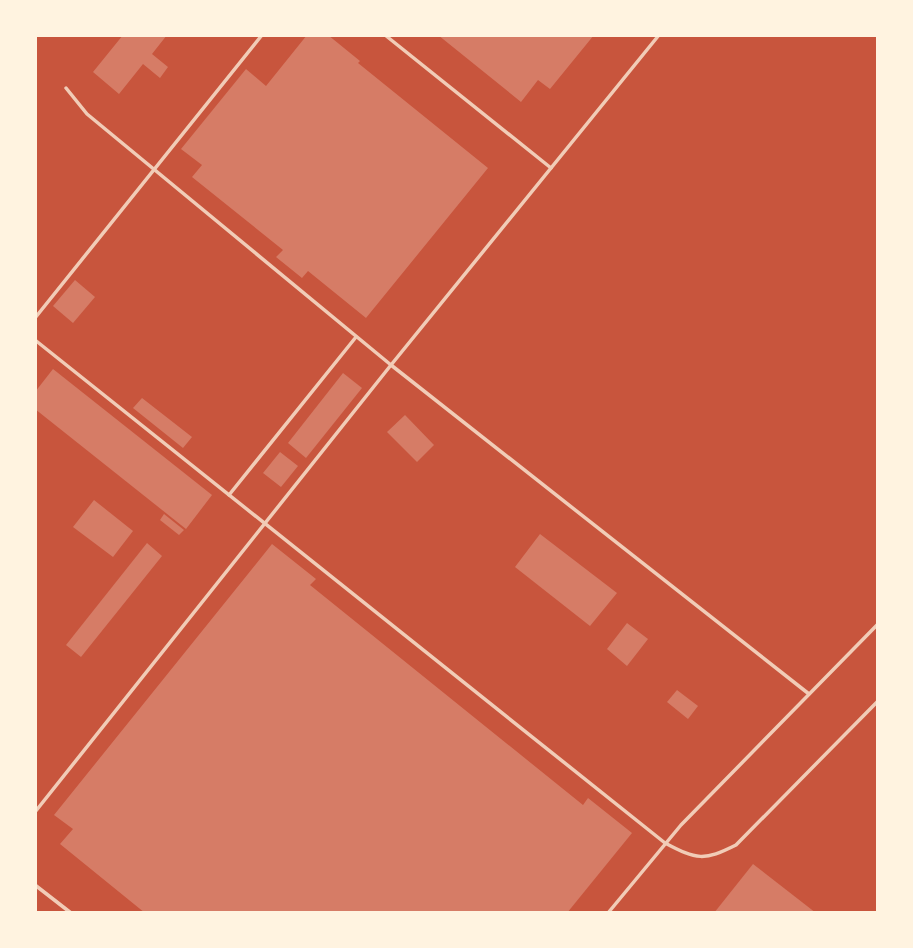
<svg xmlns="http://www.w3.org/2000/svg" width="913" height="948" viewBox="0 0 913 948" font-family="Figtree,sans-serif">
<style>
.building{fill:#d67c66}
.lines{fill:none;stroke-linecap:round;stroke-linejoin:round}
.service{stroke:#f1ccb7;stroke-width:3.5}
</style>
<rect width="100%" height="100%" fill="#c8553d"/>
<g class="building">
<polygon points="123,35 167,35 152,54 168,67 160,78 143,64 119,94 93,72"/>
<polygon points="307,35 328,35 360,61 358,63 488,168 366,318 308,271 302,278 276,257 283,250 192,177 202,165 181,149 246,69 266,86"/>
<polygon points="438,35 594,35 550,89 538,80 521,102"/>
<polygon points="75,280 95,297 73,323 53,306"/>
<polygon points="53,369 212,495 186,529 35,409 35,392"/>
<polygon points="343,373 362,388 306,458 288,443"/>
<polygon points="142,398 192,437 183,448 133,408"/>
<polygon points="405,415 434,445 417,462 387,432"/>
<polygon points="280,452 298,466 281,487 263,473"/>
<polygon points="94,500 133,531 113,557 73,527"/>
<polygon points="164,514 184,530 179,535 160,520"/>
<polygon points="540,534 617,593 590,626 515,567"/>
<polygon points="147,543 162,556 81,657 66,645"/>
<polygon points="272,544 316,579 310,585 583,805 588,798 632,833 567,913 145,913 60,844 73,829 54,815"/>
<polygon points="627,623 648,639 627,666 607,649"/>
<polygon points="677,690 698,706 688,719 667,702"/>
<polygon points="753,864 816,913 714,913"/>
</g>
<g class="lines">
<g class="service">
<polyline points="385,35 551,168"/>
<polyline points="66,88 87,114 391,365 809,694"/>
<polyline points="35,318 262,35"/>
<path d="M 35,340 L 665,843 C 697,860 704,861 736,845 L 878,701"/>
<polyline points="229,495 356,337"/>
<polyline points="35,812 391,365 659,35"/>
<polyline points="35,885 71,913"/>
<polyline points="608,913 681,825 878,624"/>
</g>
</g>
<rect width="913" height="948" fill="none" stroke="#fff3e0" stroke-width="74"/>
</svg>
